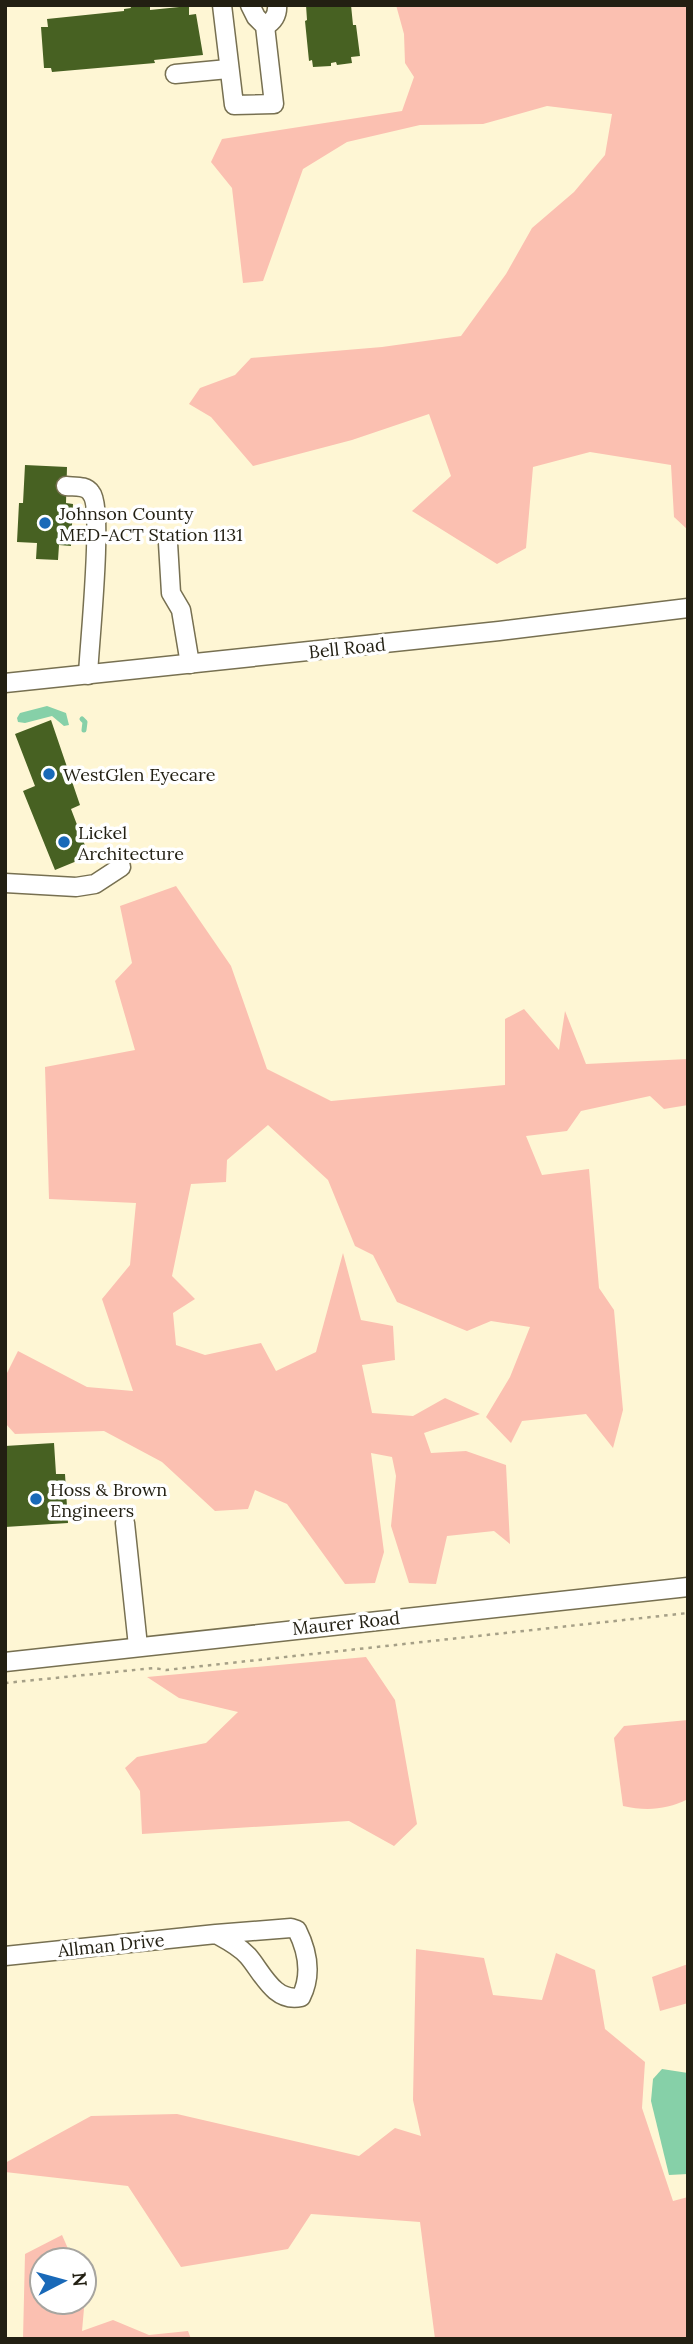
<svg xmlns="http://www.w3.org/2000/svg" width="693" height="2344" viewBox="0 0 693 2344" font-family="Lora,serif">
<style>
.green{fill:#fbc0b1}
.water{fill:#86d0a8}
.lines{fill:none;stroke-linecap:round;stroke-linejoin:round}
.stream{stroke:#86d0a8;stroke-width:5}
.building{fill:#476122}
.minor-casing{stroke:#777051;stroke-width:21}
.path{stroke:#a6a087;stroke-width:2.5;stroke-dasharray:3.5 5;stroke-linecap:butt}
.minor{stroke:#fff;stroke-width:18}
.poi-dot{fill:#1969b8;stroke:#fff;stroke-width:2.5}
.labels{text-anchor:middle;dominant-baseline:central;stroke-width:7;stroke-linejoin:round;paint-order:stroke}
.poi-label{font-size:18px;fill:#221f12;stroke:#fff;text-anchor:start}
.street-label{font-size:18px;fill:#221f12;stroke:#fff}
</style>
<rect width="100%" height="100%" fill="#fef6d4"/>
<g class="green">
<polygon points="396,5 688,5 688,530 674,517 671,465 590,452 533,467 526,548 497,564 412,511 451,476 429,414 352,440 253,466 211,417 189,404 200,388 235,375 251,358 382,347 461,336 506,274 532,228 574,192 605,155 612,114 547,106 483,124 420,125 347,142 303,169 263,281 243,283 232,188 211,162 222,139 402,111 414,77 405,63 404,34"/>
<polygon points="176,886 231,966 267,1069 331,1101 505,1085 505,1019 524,1009 559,1050 565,1011 586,1064 688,1059 688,1105 664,1109 650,1096 581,1111 567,1131 526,1136 542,1175 589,1169 599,1288 614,1310 623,1410 613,1448 586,1414 522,1421 511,1443 486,1417 510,1377 530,1327 491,1321 467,1331 397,1302 373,1255 355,1246 328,1180 268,1125 227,1160 226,1182 191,1184 172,1276 195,1299 173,1313 176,1345 205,1355 261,1343 276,1371 316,1352 343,1253 361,1320 393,1326 395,1360 362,1365 372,1413 413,1416 445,1398 480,1414 424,1433 431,1453 466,1451 506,1465 510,1544 494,1531 447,1536 436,1584 409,1583 391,1526 396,1476 392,1457 371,1453 384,1552 375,1583 345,1584 287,1504 255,1490 248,1509 215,1511 162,1462 104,1431 15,1434 5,1423 5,1377 18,1351 87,1387 133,1391 102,1299 130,1265 136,1203 49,1199 45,1067 135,1050 115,981 132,963 120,906"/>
<polygon points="366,1657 395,1700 417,1824 394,1846 349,1821 142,1834 140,1791 125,1768 137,1757 206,1743 238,1712 179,1698 147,1677"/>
<path d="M 688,1720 L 688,1799 C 666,1810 646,1811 623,1806 L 614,1738 L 624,1726 Z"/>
<polygon points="416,1949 484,1958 493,1995 542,2000 556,1953 595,1970 605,2029 645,2062 642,2108 673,2201 688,2197 688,2339 435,2339 420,2222 311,2214 288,2249 181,2267 128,2186 5,2172 5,2163 91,2116 177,2114 359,2156 395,2128 421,2136 413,2100"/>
<polygon points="688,1964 688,2003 660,2011 652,1977"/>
<polygon points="62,2235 73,2260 42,2260 42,2302 84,2302 84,2283 86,2286 82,2331 113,2320 149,2335 188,2331 191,2339 23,2339 25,2254"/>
</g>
<g class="water">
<polygon points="47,706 66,713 69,725 64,726 52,716 25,723 18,722 17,718 20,713"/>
<polygon points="662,2069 688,2073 688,2174 669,2175 651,2101 653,2079"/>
</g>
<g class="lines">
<polyline class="stream" points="82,719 85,722 84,730"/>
</g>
<g class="building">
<polygon points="130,5 150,7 150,10 189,6 189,15 196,14 203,55 154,60 155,63 52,72 51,68 44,68 41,27 48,27 47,19 124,11 124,9 131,8"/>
<polygon points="306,5 351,5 353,25 356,25 360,56 351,57 352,63 337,65 336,62 331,63 331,66 313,67 312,60 309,61 305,21 307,20"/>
<polygon points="25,465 67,467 66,503 73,504 71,546 59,545 58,560 36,559 37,543 17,542 19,503 23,503"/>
<polygon points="51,720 80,805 71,809 89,856 55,870 23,791 35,786 15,734"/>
<polygon points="54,1443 56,1474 65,1474 68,1523 5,1527 5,1446"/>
</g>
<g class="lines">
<defs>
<g id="minor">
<polyline points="222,5 234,105 274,104 265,26 256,17 250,5"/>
<path d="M 265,26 C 273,22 278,15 277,5"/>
<polyline points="175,74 228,69"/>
<path d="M 66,486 C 75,487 86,485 91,493 C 104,508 89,647 88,675"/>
<polyline points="168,543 171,593 181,610 190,664"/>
<polyline points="5,683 499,631 688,608"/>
<polyline points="5,883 76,887 95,884 121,867"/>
<polyline points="125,1523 138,1646"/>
<polyline points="5,1662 688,1587"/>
<path d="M 5,1956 L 216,1934 L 291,1928 L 297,1930 C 308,1952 312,1975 301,1997 C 274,2003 262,1972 248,1956 C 239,1946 227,1940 216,1934"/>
</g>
</defs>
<use href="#minor" class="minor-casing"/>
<polyline class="path" points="5,1683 154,1668 166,1670 688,1613"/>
<use href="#minor" class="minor"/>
</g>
<g class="poi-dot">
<circle cx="45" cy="523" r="7"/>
<circle cx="49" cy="774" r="7"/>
<circle cx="64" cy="842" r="7"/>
<circle cx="36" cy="1499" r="7"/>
</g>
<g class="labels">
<g class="poi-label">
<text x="59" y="513">Johnson County<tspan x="59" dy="21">MED-ACT Station 1131</tspan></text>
<text x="63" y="774">WestGlen Eyecare</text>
<text x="78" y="832">Lickel<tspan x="78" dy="21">Architecture</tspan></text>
<text x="50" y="1489">Hoss &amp; Brown<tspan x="50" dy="21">Engineers</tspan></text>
</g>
<g class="street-label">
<text transform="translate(347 648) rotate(-6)">Bell Road</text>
<text transform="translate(346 1623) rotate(-6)">Maurer Road</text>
<text transform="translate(111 1945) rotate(-6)">Allman Drive</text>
</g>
</g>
<rect width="693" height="2344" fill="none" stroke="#221f12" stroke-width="14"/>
<g transform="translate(63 2281) rotate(84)"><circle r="33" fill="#ffffff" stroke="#a7a5a0" stroke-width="2"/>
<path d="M0-5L12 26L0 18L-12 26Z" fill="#1969b8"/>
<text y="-10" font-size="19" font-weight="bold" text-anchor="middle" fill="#221f12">N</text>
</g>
</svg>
